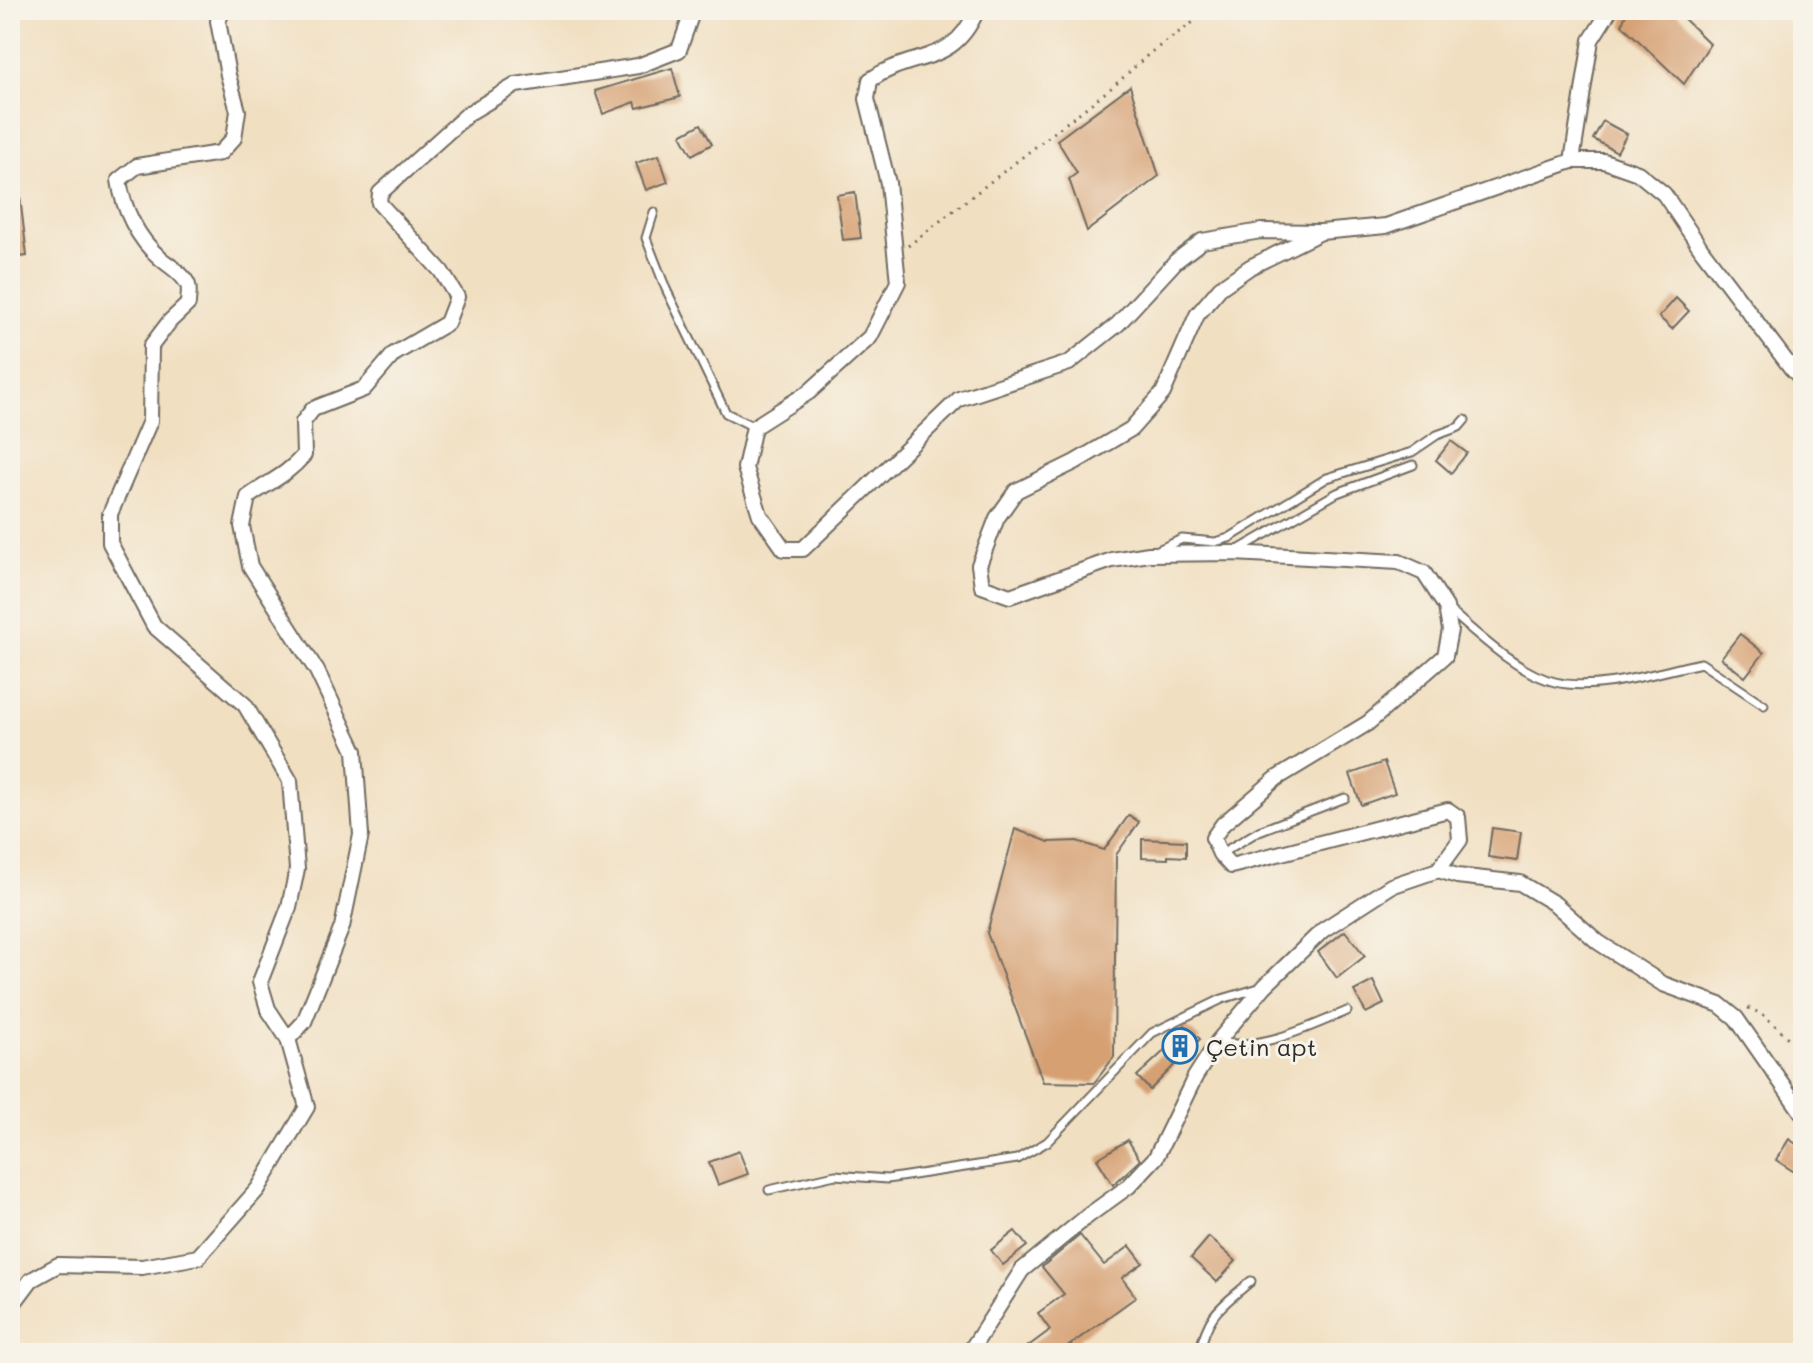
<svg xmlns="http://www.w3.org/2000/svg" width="1813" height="1363" viewBox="0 0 1813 1363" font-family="Mali,sans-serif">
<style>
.building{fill:#d6a073}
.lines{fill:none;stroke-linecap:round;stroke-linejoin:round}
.service-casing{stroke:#706a60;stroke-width:11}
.minor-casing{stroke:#706a60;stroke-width:18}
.path{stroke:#706a60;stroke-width:3;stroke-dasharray:2 6;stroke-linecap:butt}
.service{stroke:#fff;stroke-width:7}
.minor{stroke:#fff;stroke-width:14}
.labels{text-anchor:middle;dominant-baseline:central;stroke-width:6;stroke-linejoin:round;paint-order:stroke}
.poi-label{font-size:24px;fill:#2b2b2b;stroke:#f7f3e8;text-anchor:start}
</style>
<rect width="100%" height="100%" fill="#f7f3e8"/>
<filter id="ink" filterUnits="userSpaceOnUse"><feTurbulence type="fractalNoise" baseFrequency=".0125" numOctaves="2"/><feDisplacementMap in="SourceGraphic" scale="16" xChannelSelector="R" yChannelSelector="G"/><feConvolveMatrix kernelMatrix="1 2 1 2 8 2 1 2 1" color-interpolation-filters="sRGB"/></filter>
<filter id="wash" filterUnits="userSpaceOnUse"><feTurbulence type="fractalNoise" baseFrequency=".006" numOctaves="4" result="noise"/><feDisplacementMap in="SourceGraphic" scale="32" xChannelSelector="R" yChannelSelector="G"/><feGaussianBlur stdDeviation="1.8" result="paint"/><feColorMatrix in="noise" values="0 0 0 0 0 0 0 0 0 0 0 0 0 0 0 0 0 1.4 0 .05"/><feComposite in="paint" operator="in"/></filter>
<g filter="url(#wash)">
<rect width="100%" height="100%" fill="#f1dfc1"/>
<g id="blocks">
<g class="building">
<polygon points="1627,10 1675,10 1710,44 1684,84 1622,25"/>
<polygon points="672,68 680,97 637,108 635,102 603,114 595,91"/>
<polygon points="1130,86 1159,176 1087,231 1069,179 1077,173 1057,140"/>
<polygon points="1603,121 1627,134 1617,152 1593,139"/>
<polygon points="701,124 712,144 692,155 681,135"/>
<polygon points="659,155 668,182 646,190 636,163"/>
<polygon points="10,180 18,180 27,256 10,258"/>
<polygon points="855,192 861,238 843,240 837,195"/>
<polygon points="1676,298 1689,311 1672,329 1659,317"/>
<polygon points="1451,441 1467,453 1451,473 1436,460"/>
<polygon points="1740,634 1764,653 1745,677 1721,658"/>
<polygon points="1384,762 1395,793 1361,805 1350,774"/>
<polygon points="1129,815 1139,822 1116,855 1114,1057 1094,1083 1043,1082 987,933 1015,829 1049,842 1077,841 1104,850"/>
<polygon points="1492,828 1521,832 1517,861 1488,857"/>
<polygon points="1142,839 1186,841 1186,857 1168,856 1168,859 1142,858"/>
<polygon points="1345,931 1365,956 1337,978 1318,952"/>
<polygon points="1373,981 1384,1004 1366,1013 1354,991"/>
<polygon points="1185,1025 1200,1039 1150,1090 1137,1076 1162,1053"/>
<polygon points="1789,1139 1803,1149 1803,1162 1796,1173 1776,1160"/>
<polygon points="1128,1140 1140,1160 1113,1185 1097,1159"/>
<polygon points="739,1151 748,1174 718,1185 709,1162"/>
<polygon points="1015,1231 1027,1246 1003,1265 991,1250"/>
<polygon points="1080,1235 1104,1265 1130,1246 1143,1263 1122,1278 1136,1297 1059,1353 1019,1353 1050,1330 1038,1313 1064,1294 1042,1267"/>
<polygon points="1209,1237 1236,1261 1217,1282 1191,1258"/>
</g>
</g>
</g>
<g filter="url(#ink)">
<use href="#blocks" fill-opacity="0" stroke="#706a60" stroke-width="2"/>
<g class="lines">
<defs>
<g id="service">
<polyline points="654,212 646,238 666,289 726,413 754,427"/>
<polyline points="1158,550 1182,539 1215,542 1229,538 1327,478 1412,452 1437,435 1459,427 1465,420"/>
<polyline points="1238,550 1337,493 1413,465"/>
<path d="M 1449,610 C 1478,634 1517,673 1555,682 C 1598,692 1657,672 1701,663 L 1764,705"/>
<polyline points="1220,854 1259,831 1345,798"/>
<path d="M 1218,1041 C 1256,1053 1312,1026 1347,1011"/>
<polyline points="769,1190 835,1175 887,1179 1017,1159 1047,1142 1152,1033 1222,999 1259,988"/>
<path d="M 1199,1353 C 1209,1311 1220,1308 1251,1281"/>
</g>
<g id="minor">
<path d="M 223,10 L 218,21 L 228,75 L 238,111 L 234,138 L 220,153 L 137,166 L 119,180 C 123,209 138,239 160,258 C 169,266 183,273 188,285 C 190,290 188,298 188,304 L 170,321 L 151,346 L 150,421 L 110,514 L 110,543 L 154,626 L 245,705 L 290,781 L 297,869 L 289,907 L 260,982 L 268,1009 L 288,1039 L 304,1022 L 342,927 L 361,835 L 355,751 L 317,671 L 250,566 L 242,526 L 248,497 C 270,481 286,476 304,455 L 303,422 L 313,409 L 364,389 L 394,354 L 447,323 L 457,297 L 441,271 L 379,203 L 380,193 L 469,113 L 516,85 L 638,66 L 679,50 L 693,10"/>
<path d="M 977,10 C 952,68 915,49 870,80 L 867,99 L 888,183 L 898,282 L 870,337 L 809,392 L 754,427 L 745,468 L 760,515 L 784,549 L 803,549 L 959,399 L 1069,363 L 1118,324 L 1176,261 L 1202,241 L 1261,231 L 1317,232"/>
<polyline points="1572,161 1604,161 1638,173 1664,194 1702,250 1792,369 1803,380"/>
<polyline points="1438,870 1457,876 1520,883 1555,904 1598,942 1663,984 1720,1005 1736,1018 1803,1114"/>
<polyline points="10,1308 31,1280 58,1265 142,1267 198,1257 258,1189 307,1107 288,1039"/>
<polyline points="969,1353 1022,1270 1089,1215 1129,1186 1156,1157 1195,1077 1218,1041 1265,986 1323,930 1391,886 1438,870 1460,840 1458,817 1448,810 1231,866 1220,854 1213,838 1223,824 1277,778 1368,723 1445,656 1450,630 1446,607 1424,573 1399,562 1233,553 1149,554 1112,560 1010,596 982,586 979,565 997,518 1016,491 1075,462 1131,429 1163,393 1197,315 1220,288 1250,267 1321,232 1386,226 1572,161 1591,40 1610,10"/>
</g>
</defs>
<use href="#service" class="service-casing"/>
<use href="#minor" class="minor-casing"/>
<g class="path">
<polyline points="908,246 1115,85 1150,53 1210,10"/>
<path d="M 1748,1008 C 1772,1016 1784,1037 1803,1052"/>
</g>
<use href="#service" class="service"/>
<use href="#minor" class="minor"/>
</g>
</g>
<defs>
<symbol id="building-ring" viewBox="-11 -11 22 22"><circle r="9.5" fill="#f7f3e8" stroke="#1f6fb2" stroke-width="1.5"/><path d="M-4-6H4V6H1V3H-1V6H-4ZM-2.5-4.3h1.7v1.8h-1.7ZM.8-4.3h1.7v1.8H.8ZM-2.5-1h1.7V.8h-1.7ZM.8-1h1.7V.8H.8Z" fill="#1f6fb2"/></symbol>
</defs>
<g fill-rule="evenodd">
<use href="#building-ring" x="1160" y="1026" width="40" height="40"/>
</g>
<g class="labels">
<g class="poi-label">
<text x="1206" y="1046">Çetin apt</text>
</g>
</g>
<rect width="1813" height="1363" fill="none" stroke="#f7f3e8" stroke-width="40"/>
</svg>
